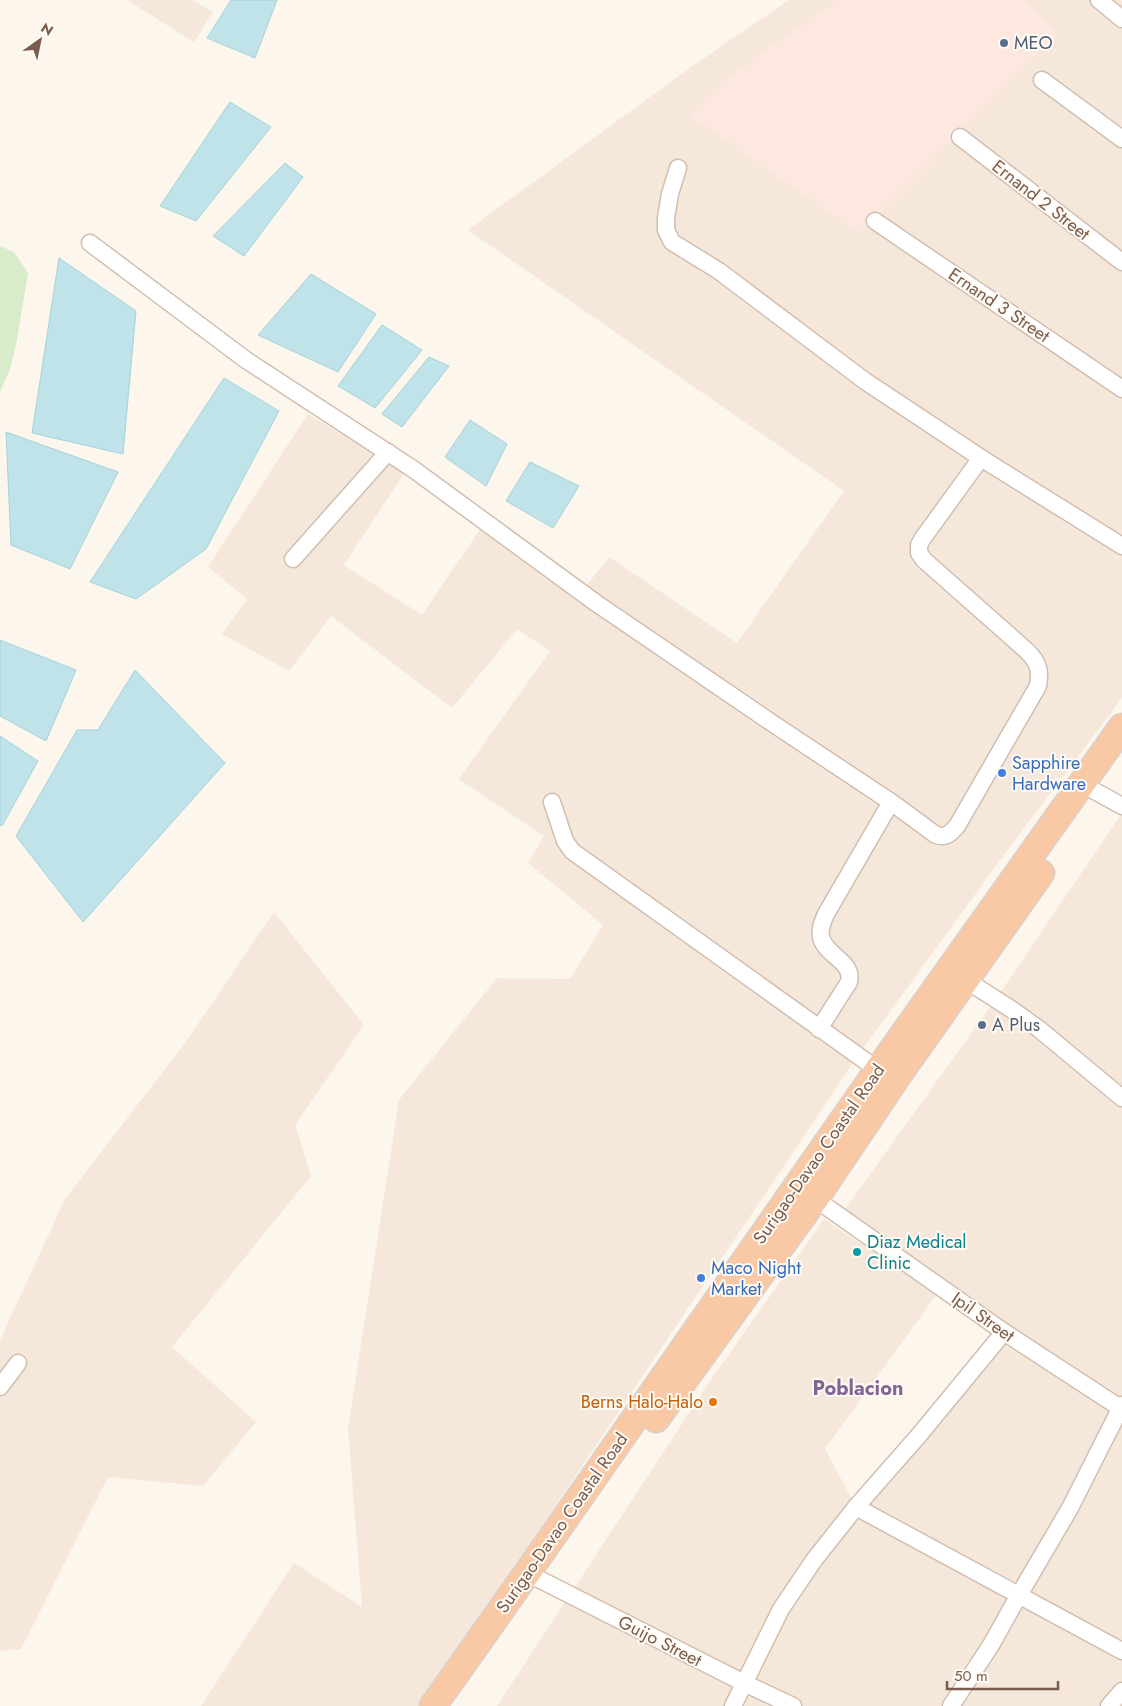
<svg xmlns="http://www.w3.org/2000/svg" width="1122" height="1706" viewBox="0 0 1122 1706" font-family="Jost,sans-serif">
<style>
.residential{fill:#f5e8da}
.commercial{fill:#fde8e0}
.green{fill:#d8ecc9}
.water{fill:#bfe3e8;stroke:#a5d3da}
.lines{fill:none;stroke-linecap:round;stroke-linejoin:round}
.minor-casing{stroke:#d1beb0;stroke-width:19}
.trunk-casing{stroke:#dad1cd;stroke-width:29}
.minor{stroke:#fff;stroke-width:16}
.trunk{stroke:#f9c8a4;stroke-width:26}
.service-dot{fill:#5c6f8a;stroke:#fffaf3;stroke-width:2}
.shop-dot{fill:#3f7fe0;stroke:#fffaf3;stroke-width:2}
.culture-dot{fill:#0f9aa8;stroke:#fffaf3;stroke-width:2}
.food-dot{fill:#e8710a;stroke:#fffaf3;stroke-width:2}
.labels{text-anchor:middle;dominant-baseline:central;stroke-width:4;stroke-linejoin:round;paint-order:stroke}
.service-label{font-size:18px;fill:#4e5e75;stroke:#fffaf3;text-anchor:start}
.street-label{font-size:18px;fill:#7a5c4d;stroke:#fffaf3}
.shop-label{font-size:18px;fill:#366cbe;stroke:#fffaf3;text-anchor:start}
.culture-label{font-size:18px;fill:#0d838f;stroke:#fffaf3;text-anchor:start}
.food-label{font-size:18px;fill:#c56008;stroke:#fffaf3;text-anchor:end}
.quarter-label{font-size:20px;font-weight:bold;fill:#846695;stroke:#fffaf3}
</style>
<rect width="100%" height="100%" fill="#fdf6ec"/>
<g class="residential">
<polygon points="127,0 192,0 213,12 194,42"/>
<polygon points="789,0 1122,0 1122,698 995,867 859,1054 421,1706 201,1706 294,1563 362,1607 348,1428 399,1100 497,978 570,979 603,925 528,863 544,836 459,779 550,651 517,629 452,708 331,616 289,671 222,634 247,599 208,567 308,414 405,472 344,565 422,615 483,525 580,594 609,557 737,643 844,491 468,230 691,67"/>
<polygon points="1122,813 1122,1403 843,1212 998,996"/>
<polygon points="274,912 364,1025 295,1125 311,1176 172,1347 256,1422 203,1486 108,1477 21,1649 0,1651 0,1340 65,1199 185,1043"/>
<polygon points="824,1219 937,1294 825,1449 859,1512 1002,1343 1122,1418 1122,1706 497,1706 706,1387"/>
</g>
<polygon class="commercial" points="838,0 1023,0 1058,34 860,234 689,115 722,83 763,51"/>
<polygon class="green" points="0,246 14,252 28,273 16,345 10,369 0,392"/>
<g class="water">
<polygon points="231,0 277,0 255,58 207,38"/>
<polygon points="230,102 271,127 196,221 160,206"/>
<polygon points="285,163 303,177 244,256 213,236"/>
<polygon points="59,258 136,311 123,454 32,433"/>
<polygon points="311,274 376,314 338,372 258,335"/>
<polygon points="382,325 422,350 375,408 338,386"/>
<polygon points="429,357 449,366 402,427 382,414"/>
<polygon points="224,378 279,411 206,549 136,599 90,582"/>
<polygon points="470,420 507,444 486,486 445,457"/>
<polygon points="6,432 118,472 70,569 11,545"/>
<polygon points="530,462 579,486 553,528 506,501"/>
<polygon points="0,640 76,670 46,741 0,716"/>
<polygon points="135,670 225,763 83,922 16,836 77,730 98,730"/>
<polygon points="0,736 38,761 2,826 0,825"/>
</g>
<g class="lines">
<defs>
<g id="minor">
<polyline points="1099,0 1122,19"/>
<polyline points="1042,80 1122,139"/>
<polyline points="960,137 1122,262"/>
<polyline points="678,168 670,194 666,218 666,230 672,242 719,271 865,381 981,458 1122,546"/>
<polyline points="875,221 1122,389"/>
<path d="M 90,243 L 246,360 L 413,469 L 596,603 L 775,725 L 891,802 L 936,835 C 946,838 950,834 957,826 L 1038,686 C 1041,670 1038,662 1027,651 L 924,560 L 919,553 L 919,545 L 923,538 L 981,458"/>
<polyline points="293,559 388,452"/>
<polyline points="1082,784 1122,806"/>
<polyline points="552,802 565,841 572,851 878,1070"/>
<polyline points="958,975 1011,1009 1039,1029 1122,1098"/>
<path d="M 819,1029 L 849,982 C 854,961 825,956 821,937 C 819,929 823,921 826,914 L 891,802"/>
<polyline points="807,1193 1004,1332 1122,1409"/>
<polyline points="0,1387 18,1363"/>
<polyline points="856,1507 1122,1651"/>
<polyline points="527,1573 744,1683 793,1706"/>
<polyline points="733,1706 781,1609 814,1560 856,1507 920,1434 1004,1332"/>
<polyline points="951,1706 991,1645 1019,1595 1070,1508 1122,1405"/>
<polyline points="1109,1706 1122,1691"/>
</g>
<g id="trunk">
<polyline points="656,1419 815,1199 899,1074 1041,873"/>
<polyline points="433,1706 527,1573 878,1070 1122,727"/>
</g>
</defs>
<use href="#minor" class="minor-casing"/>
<use href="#trunk" class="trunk-casing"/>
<use href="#minor" class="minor"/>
<use href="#trunk" class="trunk"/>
</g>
<g class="service-dot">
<circle cx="1004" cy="43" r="5"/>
<circle cx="982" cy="1025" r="5"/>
</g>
<g class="shop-dot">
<circle cx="1002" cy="773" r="5"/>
<circle cx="701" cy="1278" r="5"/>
</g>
<circle class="culture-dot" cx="857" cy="1252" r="5"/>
<circle class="food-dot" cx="713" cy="1402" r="5"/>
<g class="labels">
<g class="service-label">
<text x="1014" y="43">MEO</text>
<text x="992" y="1025">A Plus</text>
</g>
<g class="street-label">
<text transform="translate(1041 200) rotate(38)">Ernand 2 Street</text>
<text transform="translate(999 305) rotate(34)">Ernand 3 Street</text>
<text transform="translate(819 1154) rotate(-55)">Surigao-Davao Coastal Road</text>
<text transform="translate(983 1317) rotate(35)">Ipil Street</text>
<text transform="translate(562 1523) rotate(-55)">Surigao-Davao Coastal Road</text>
<text transform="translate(660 1641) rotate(27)">Guijo Street</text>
</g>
<g class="shop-label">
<text x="1012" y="763">Sapphire<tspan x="1012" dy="21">Hardware</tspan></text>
<text x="711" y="1268">Maco Night<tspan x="711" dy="21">Market</tspan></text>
</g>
<g class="culture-label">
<text x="867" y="1242">Diaz Medical<tspan x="867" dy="21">Clinic</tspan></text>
</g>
<g class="food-label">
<text x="703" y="1402">Berns Halo-Halo</text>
</g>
<g class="quarter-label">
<text x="858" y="1388">Poblacion</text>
</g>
</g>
<g transform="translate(40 40) rotate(33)" stroke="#fffaf3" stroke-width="4" paint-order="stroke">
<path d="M0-4L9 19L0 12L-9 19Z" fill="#7a5c4d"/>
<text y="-8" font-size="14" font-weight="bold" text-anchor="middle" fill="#7a5c4d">N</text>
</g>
<path d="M947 1681v8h111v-8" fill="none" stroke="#7a5c4d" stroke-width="2.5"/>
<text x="954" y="1681" font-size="15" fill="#7a5c4d" stroke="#fffaf3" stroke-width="4" paint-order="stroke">50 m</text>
</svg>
